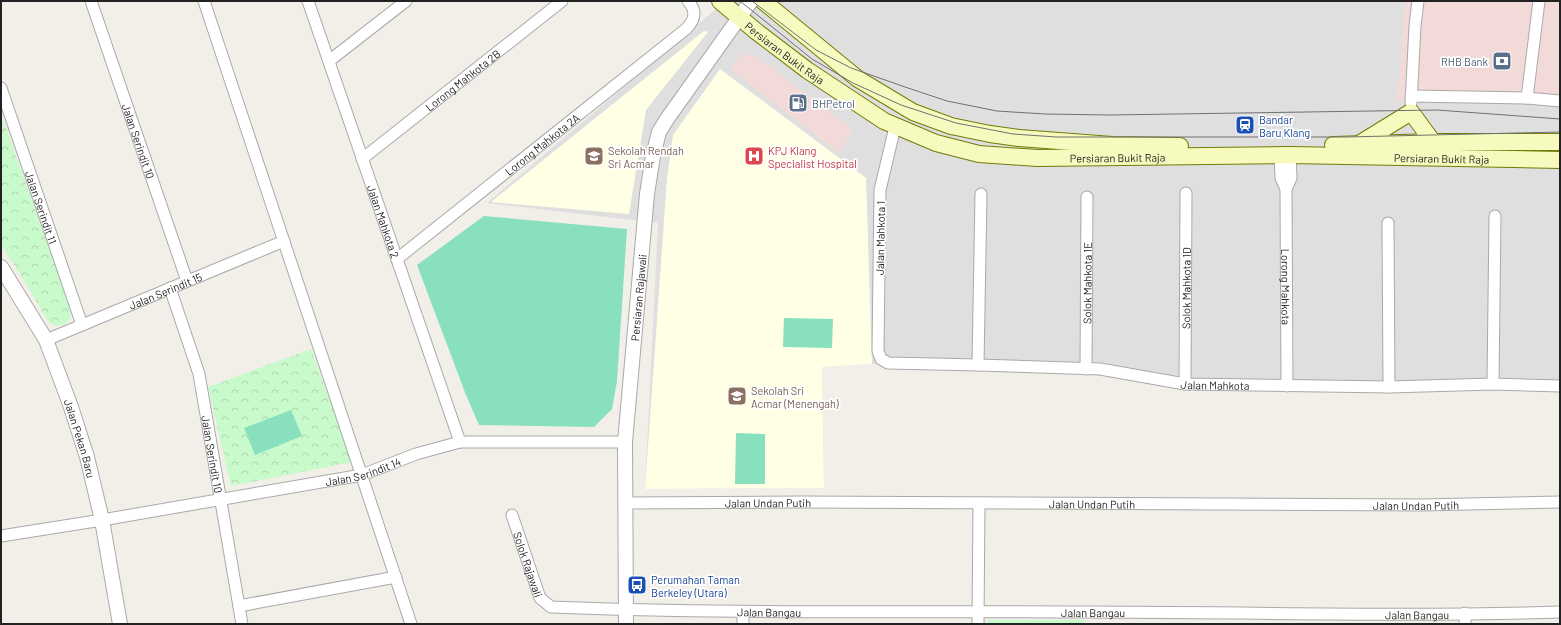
<svg xmlns="http://www.w3.org/2000/svg" width="1561" height="625" viewBox="0 0 1561 625" font-family="Barlow,sans-serif">
<style>
.residential{fill:#e0dfdf}
.commercial{fill:#f2dad9}
.education{fill:#ffffe5}
.park{fill:url(#park-crowns)}
.pitch{fill:#88e0be}
.lines{fill:none;stroke-linecap:round;stroke-linejoin:round}
.minor-casing{stroke:#a9a9a9;stroke-width:13}
.tertiary-casing{stroke:#a9a9a9;stroke-width:16}
.secondary-casing{stroke:#707d05;stroke-width:18}
.minor{stroke:#fff;stroke-width:11}
.tertiary{stroke:#fff;stroke-width:14}
.secondary{stroke:#f7fabf;stroke-width:16}
.tram{stroke:#707070;stroke-width:1}
.labels{text-anchor:middle;dominant-baseline:central;stroke-width:3.5;stroke-linejoin:round;paint-order:stroke}
.street-label{font-size:11px;fill:#222;stroke:#fff}
.service-label{font-size:11px;fill:#4e5e75;stroke:#fff;text-anchor:end}
.transit-label{font-size:11px;fill:#164399;stroke:#fff;text-anchor:start}
.education-label{font-size:11px;fill:#785e54;stroke:#fff;text-anchor:start}
.health-label{font-size:11px;fill:#be3a42;stroke:#fff;text-anchor:start}
</style>
<defs>
<pattern id="park-crowns" width="20" height="18" patternUnits="userSpaceOnUse"><rect width="20" height="18" fill="#c8facc"/><path d="M2 6a3 3 0 1 1 6 0M12 15a3 3 0 1 1 6 0" fill="none" stroke="#acd6af"/></pattern>
</defs>
<rect width="100%" height="100%" fill="#f2efe9"/>
<polygon class="residential" points="716,1 1560,1 1560,389 1181,388 1105,373 872,364 822,367 824,488 645,489 658,223 487,203 722,4"/>
<g class="commercial">
<polygon points="1405,1 1560,1 1560,107 1542,104 1397,101"/>
<polygon points="742,54 758,57 853,130 839,153 730,69"/>
</g>
<g class="education">
<polygon points="704,31 708,32 646,110 629,214 491,202"/>
<polygon points="720,69 866,178 872,364 822,367 824,488 645,489 667,179 673,135"/>
</g>
<g class="park">
<polygon points="1,114 71,309 70,318 64,325 55,326 48,321 27,285 1,245"/>
<polygon points="311,349 352,462 231,486 208,387"/>
<rect x="988" y="620" width="96" height="4"/>
</g>
<g class="pitch">
<polygon points="484,216 627,229 617,381 612,409 594,427 479,425 466,395 417,265"/>
<polygon points="784,318 833,319 832,348 783,347"/>
<polygon points="291,410 302,436 255,455 244,428"/>
<polygon points="736,433 765,434 765,484 735,484"/>
</g>
<g class="lines">
<defs>
<g id="minor">
<path id="s1" d="M 91,1 L 187,281"/>
<polyline points="204,1 411,624"/>
<path id="s2" d="M 308,1 L 460,442"/>
<polyline points="329,61 406,1"/>
<path id="s3" d="M 1,88 L 82,325"/>
<polyline points="1411,96 1527,98 1560,101"/>
<polyline points="1527,98 1539,1"/>
<polyline points="1411,103 1415,26 1418,1"/>
<path id="s4" d="M 895,127 L 880,190 L 878,351 L 881,359 L 888,363 L 978,365 L 1100,369 L 1185,384 L 1389,387 L 1493,384 L 1560,386"/>
<path id="s5" d="M 1280,156 L 1281,178 L 1286,189 L 1287,386"/>
<path id="s6" d="M 362,159 L 562,1"/>
<polyline points="1286,189 1291,178 1290,155"/>
<polyline points="1388,223 1389,387"/>
<path id="s7" d="M 397,259 L 686,29 C 695,20 697,11 688,1"/>
<path id="s8" d="M 170,288 L 199,374 L 242,624"/>
<path id="s9" d="M 46,340 L 284,241"/>
<polyline points="978,365 981,194"/>
<path id="s10" d="M 1086,369 L 1087,197"/>
<path id="s11" d="M 1185,384 L 1186,193"/>
<polyline points="1493,384 1495,216"/>
<path id="s12" d="M 625,503 L 801,502 L 1421,505 L 1560,502"/>
<path id="s13" d="M 512,515 L 540,598 L 551,607 C 728,614 906,611 1083,612 C 1242,612 1401,617 1560,612"/>
<path id="s14" d="M 1,536 L 102,520 L 362,475 L 416,454 L 460,442 L 625,442"/>
<polyline points="239,606 396,577"/>
<polyline points="743,612 743,624"/>
<polyline points="978,624 979,503"/>
<polyline points="1465,624 1465,613"/>
</g>
<g id="tertiary">
<path id="s15" d="M 1,267 L 46,340 L 71,407 L 87,457 L 102,520 L 120,624"/>
<path id="s16" d="M 626,624 L 625,442 L 647,194 L 653,156 L 659,132 L 667,119 L 751,1"/>
</g>
<g id="secondary">
<path id="s17" d="M 720,1 L 757,32 L 807,70 L 884,121 L 936,143 L 979,154 L 1037,158 L 1290,155 L 1560,160"/>
<polyline points="763,1 858,79 913,112 951,126 990,134 1019,138 1112,145 1180,146"/>
<polyline points="1359,144 1411,112 1433,142"/>
<polyline points="1333,145 1433,142 1560,142"/>
</g>
</defs>
<use href="#minor" class="minor-casing"/>
<use href="#tertiary" class="tertiary-casing"/>
<use href="#secondary" class="secondary-casing"/>
<use href="#minor" class="minor"/>
<use href="#tertiary" class="tertiary"/>
<use href="#secondary" class="secondary"/>
<g class="tram">
<polyline points="740,1 812,59 853,83 901,105 956,123 1013,134 1056,137 1346,137 1560,132"/>
<polyline points="752,1 816,50 851,68 905,87 947,101 997,111 1045,114 1110,115 1437,110 1560,119"/>
</g>
</g>
<defs>
<symbol id="bank-square" viewBox="-11 -11 22 22"><rect x="-9" y="-9" width="18" height="18" rx="4" fill="#5c6f8a" stroke="#fff"/><path d="M-6-4H6V4H-6ZM0-2.3a2.3 2.3 0 1 0 0 4.6a2.3 2.3 0 1 0 0-4.6Z" fill="#fff"/></symbol>
<symbol id="fuel-square" viewBox="-11 -11 22 22"><rect x="-9" y="-9" width="18" height="18" rx="4" fill="#5c6f8a" stroke="#fff"/><path d="M-5.5-6h7V0h2V4h1.3V-2.5L3-4.5l.8-.8L6-3V5H2.5V1h-1V6h-7ZM-4.2-4.7v3.2H.2V-4.7Z" fill="#fff"/></symbol>
<symbol id="station-square" viewBox="-11 -11 22 22"><rect x="-9" y="-9" width="18" height="18" rx="4" fill="#1a4fb4" stroke="#fff"/><path d="M-3-6H3Q5-6 5-4V2Q5 4 3 4L4.5 6H3L1.5 4h-3L-3 6H-4.5L-3 4Q-5 4-5 2V-4Q-5-6-3-6ZM-3.5-4v3h7v-3ZM-3.5 1v1.5H-2V1ZM2 1v1.5H3.5V1Z" fill="#fff"/></symbol>
<symbol id="school-square" viewBox="-11 -11 22 22"><rect x="-9" y="-9" width="18" height="18" rx="4" fill="#8d6e63" stroke="#fff"/><path d="M0-5L7-2L0 1L-7-2ZM-4 1L0 2.5L4 1V4Q0 6-4 4Z" fill="#fff"/></symbol>
<symbol id="hospital-square" viewBox="-11 -11 22 22"><rect x="-9" y="-9" width="18" height="18" rx="4" fill="#e0444e" stroke="#fff"/><path d="M-5-5h3v3.5h4V-5h3V5h-3V1.5h-4V5h-3Z" fill="#fff"/></symbol>
<symbol id="bus-square" viewBox="-11 -11 22 22"><rect x="-9" y="-9" width="18" height="18" rx="4" fill="#1a4fb4" stroke="#fff"/><path d="M-5-6H5V4H4V6H2V4H-2V6H-4V4H-5ZM-3.5-4V0h7V-4ZM-3.5 1.2v1.5H-2V1.2ZM2 1.2v1.5H3.5V1.2Z" fill="#fff"/></symbol>
</defs>
<g fill-rule="evenodd">
<use href="#bank-square" x="1491" y="50" width="22" height="22"/>
<use href="#fuel-square" x="787" y="92" width="22" height="22"/>
<use href="#station-square" x="1234" y="114" width="22" height="22"/>
<use href="#school-square" x="583" y="145" width="22" height="22"/>
<use href="#hospital-square" x="743" y="145" width="22" height="22"/>
<use href="#school-square" x="726" y="385" width="22" height="22"/>
<use href="#bus-square" x="626" y="574" width="22" height="22"/>
</g>
<g class="labels">
<g class="street-label">
<text stroke="none"><textPath href="#s17" startOffset="83">Persiaran Bukit Raja</textPath></text>
<text stroke="none"><textPath href="#s6" startOffset="128">Lorong Mahkota 2B</textPath></text>
<text stroke="none"><textPath href="#s1" startOffset="148">Jalan Serindit 10</textPath></text>
<text stroke="none"><textPath href="#s7" startOffset="185">Lorong Mahkota 2A</textPath></text>
<text stroke="none"><textPath href="#s17" startOffset="443">Persiaran Bukit Raja</textPath></text>
<text stroke="none"><textPath href="#s17" startOffset="767">Persiaran Bukit Raja</textPath></text>
<text stroke="none"><textPath href="#s3" startOffset="126">Jalan Serindit 11</textPath></text>
<text stroke="none"><textPath href="#s2" startOffset="233">Jalan Mahkota 2</textPath></text>
<text transform="translate(880 238) rotate(-89)">Jalan Mahkota 1</text>
<text stroke="none"><textPath href="#s10" startOffset="86">Solok Mahkota 1E</textPath></text>
<text stroke="none"><textPath href="#s5" startOffset="132">Lorong Mahkota</textPath></text>
<text stroke="none"><textPath href="#s11" startOffset="96">Solok Mahkota 1D</textPath></text>
<text stroke="none"><textPath href="#s9" startOffset="129">Jalan Serindit 15</textPath></text>
<text stroke="none"><textPath href="#s16" startOffset="327">Persiaran Rajawali</textPath></text>
<text stroke="none"><textPath href="#s4" startOffset="571">Jalan Mahkota</textPath></text>
<text stroke="none"><textPath href="#s15" startOffset="190">Jalan Pekan Baru</textPath></text>
<text stroke="none"><textPath href="#s8" startOffset="172">Jalan Serindit 10</textPath></text>
<text stroke="none"><textPath href="#s14" startOffset="368">Jalan Serindit 14</textPath></text>
<text stroke="none"><textPath href="#s12" startOffset="143">Jalan Undan Putih</textPath></text>
<text stroke="none"><textPath href="#s12" startOffset="467">Jalan Undan Putih</textPath></text>
<text stroke="none"><textPath href="#s12" startOffset="791">Jalan Undan Putih</textPath></text>
<text stroke="none"><textPath href="#s13" startOffset="52">Solok Rajawali</textPath></text>
<text stroke="none"><textPath href="#s13" startOffset="320">Jalan Bangau</textPath></text>
<text stroke="none"><textPath href="#s13" startOffset="644">Jalan Bangau</textPath></text>
<text stroke="none"><textPath href="#s13" startOffset="968">Jalan Bangau</textPath></text>
</g>
<g class="service-label">
<text x="1488" y="61">RHB Bank</text>
<text x="812" y="103" text-anchor="start">BHPetrol</text>
</g>
<g class="transit-label">
<text x="1259" y="119">Bandar<tspan x="1259" dy="13">Baru Klang</tspan></text>
<text x="651" y="579">Perumahan Taman<tspan x="651" dy="13">Berkeley (Utara)</tspan></text>
</g>
<g class="education-label">
<text x="608" y="150">Sekolah Rendah<tspan x="608" dy="13">Sri Acmar</tspan></text>
<text x="751" y="390">Sekolah Sri<tspan x="751" dy="13">Acmar (Menengah)</tspan></text>
</g>
<g class="health-label">
<text x="768" y="150">KPJ Klang<tspan x="768" dy="13">Specialist Hospital</tspan></text>
</g>
</g>
<rect width="1561" height="625" fill="none" stroke="#222222" stroke-width="4"/>
</svg>
